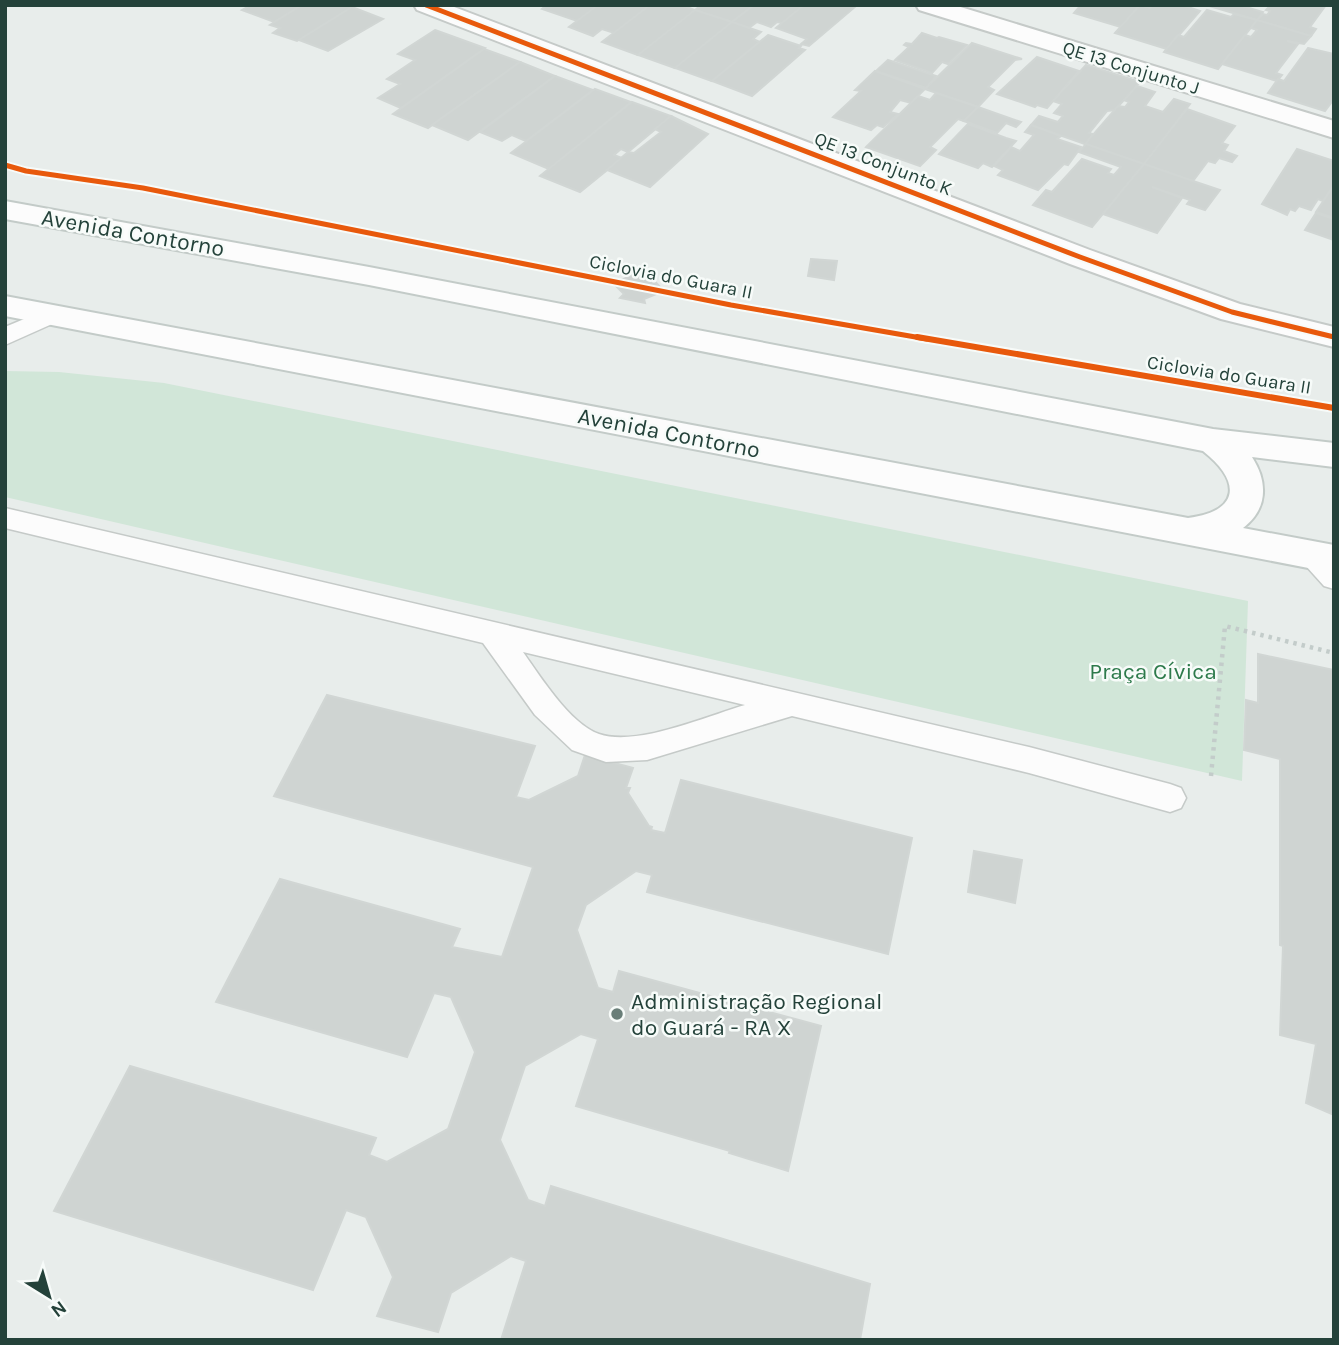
<svg xmlns="http://www.w3.org/2000/svg" width="1339" height="1345" viewBox="0 0 1339 1345" font-family="Karla,sans-serif">
<style>
.green{fill:#d1e6d8}
.building{fill:#cfd4d2;stroke:#d1d6d4;stroke-width:2}
.lines{fill:none;stroke-linecap:round;stroke-linejoin:round}
.service-casing{stroke:#c5cac8;stroke-width:3}
.minor-casing{stroke:#c5cac8;stroke-width:4}
.secondary-casing{stroke:#c3cbc8;stroke-width:4}
.path{stroke:#c3ccca;stroke-width:4.5;stroke-dasharray:3.5 5;stroke-linecap:butt}
.service{fill:#fcfcfc;fill-rule:evenodd}
.minor{fill:#fcfcfc;fill-rule:evenodd}
.secondary{fill:#fcfcfc;fill-rule:evenodd}
.cycleway-far1-casing{stroke:#f7fbf9;stroke-width:9}
.cycleway-casing{stroke:#f7fbf9;stroke-width:10}
.cycleway-far1{stroke:#e8590c;stroke-width:5}
.cycleway{stroke:#e8590c;stroke-width:6}
.poi-dot{fill:#697e78;stroke:#f7fbf9;stroke-width:2.5}
.labels{text-anchor:middle;dominant-baseline:central;stroke-width:5;stroke-linejoin:round;paint-order:stroke}
.far-street-label{font-size:19px;fill:#24423a;stroke:#f7fbf9}
.street-label{font-size:23px;fill:#24423a;stroke:#f7fbf9}
.park-label{font-size:23px;fill:#2d7a4b;stroke:#f7fbf9}
.poi-label{font-size:23px;fill:#24423a;stroke:#f7fbf9;text-anchor:start}
</style>
<rect width="100%" height="100%" fill="#e8edeb"/>
<polygon class="green" points="5,371 59,372 164,383 1248,601 1242,781 5,497"/>
<g class="building">
<polygon points="251,5 302,5 274,22 242,10"/>
<polygon points="302,5 355,5 297,41 273,33 280,28 270,25"/>
<polygon points="547,5 598,5 577,21 542,9"/>
<polygon points="598,5 650,5 614,33 602,29 593,36 569,27"/>
<polygon points="650,5 681,5 695,10 638,55 602,42"/>
<polygon points="701,5 754,5 732,22 695,10"/>
<polygon points="754,5 804,5 782,23 777,22 771,27 757,22 749,28 732,22"/>
<polygon points="804,5 854,5 856,6 809,46 801,44 807,39 776,28"/>
<polygon points="1081,5 1140,5 1121,27 1074,13"/>
<polygon points="1140,5 1150,8 1152,5 1182,5 1200,11 1167,49 1115,33"/>
<polygon points="1206,5 1239,5 1263,12 1257,20"/>
<polygon points="1274,5 1326,5 1310,27 1316,29 1311,36 1257,20 1263,14 1267,15 1270,11 1266,10 1270,6"/>
<polygon points="352,7 383,19 328,51 299,40"/>
<polygon points="695,10 732,22 675,68 638,55"/>
<polygon points="1207,10 1231,17 1234,14 1257,20 1218,69 1164,52 1178,35 1184,37"/>
<polygon points="1257,20 1311,36 1304,44 1287,41 1298,44 1276,73 1282,75 1277,81 1222,64 1245,35 1251,37 1257,30 1251,28"/>
<polygon points="732,22 761,32 753,39 760,42 712,81 675,68"/>
<polygon points="435,30 485,48 401,108 378,98 400,84 387,79 415,60 398,54"/>
<polygon points="922,33 937,38 939,37 967,45 948,64 942,62 932,73 895,60 909,47 904,45 906,43 912,44"/>
<polygon points="768,35 801,46 799,48 805,50 752,96 712,81"/>
<polygon points="972,43 1022,59 1015,60 988,87 994,90 978,107 925,89"/>
<polygon points="1308,48 1334,54 1334,99 1325,111 1268,93 1278,79 1284,81"/>
<polygon points="484,49 520,62 428,128 393,114"/>
<polygon points="1037,57 1079,71 1047,108 1037,105 1035,107 997,94"/>
<polygon points="888,60 936,76 926,88 876,71"/>
<polygon points="520,62 555,76 468,140 432,125"/>
<polygon points="1086,65 1140,82 1115,110 1107,111 1089,133 1093,134 1085,144 1031,125 1039,116 1058,122 1063,116 1054,113 1062,104 1053,101"/>
<polygon points="875,71 925,89 911,103 900,100 890,112 898,114 883,127 877,125 871,130 833,117 861,91 855,90"/>
<polygon points="555,76 593,90 526,141 512,135 502,141 480,132"/>
<polygon points="1137,86 1155,92 1145,106 1163,112 1174,99 1190,104 1144,164 1085,144 1118,106 1125,107 1129,102 1124,100"/>
<polygon points="595,89 631,102 549,169 511,153"/>
<polygon points="936,93 978,107 964,121 958,119 930,147 936,150 920,166 866,147 918,96 930,100"/>
<polygon points="632,102 671,116 628,152 621,149 614,155 622,158 580,192 540,176"/>
<polygon points="978,107 1021,122 1016,127 1006,123 997,133 964,121"/>
<polygon points="1187,109 1235,126 1222,143 1228,145 1224,151 1237,156 1232,162 1219,158 1215,163 1208,161 1193,181 1144,164"/>
<polygon points="671,116 708,134 650,187 607,170 628,152 634,153 661,132 655,129"/>
<polygon points="968,124 1006,138 1016,141 992,167 983,163 978,168 939,154"/>
<polygon points="1031,125 1061,136 1057,139 1081,147 1068,165 1064,164 1038,190 998,175 1003,170 994,166 1011,147 1020,151 1034,135 1025,132"/>
<polygon points="1086,144 1144,164 1092,227 1033,205 1046,190 1052,192 1082,159 1111,169 1108,173 1114,175 1121,167 1079,152"/>
<polygon points="1297,149 1334,161 1334,185 1323,201 1318,199 1311,210 1299,206 1295,211 1290,209 1287,215 1262,204"/>
<polygon points="1144,164 1193,181 1220,190 1205,210 1187,204 1190,200 1152,187 1182,198 1157,233 1103,214"/>
<polygon points="1334,185 1334,218 1316,212"/>
<polygon points="1316,213 1334,219 1334,240 1305,230"/>
<polygon points="811,259 837,261 834,280 808,276"/>
<polygon points="637,272 648,274 662,289 659,293 644,299 645,303 620,298 624,294 614,284"/>
<polygon points="1258,654 1334,670 1334,1115 1306,1103 1316,1044 1280,1035 1283,946 1280,945 1280,759 1244,750 1246,700 1258,703"/>
<polygon points="327,695 535,746 516,797 529,800 578,776 585,755 633,768 626,788 630,788 628,793 649,826 652,827 651,830 665,833 681,780 912,838 888,954 647,892 652,875 636,871 586,905 577,930 598,988 613,992 619,971 821,1026 788,1171 729,1153 730,1151 576,1106 598,1039 581,1034 525,1066 500,1140 528,1200 545,1206 551,1186 870,1284 860,1340 501,1340 526,1261 511,1256 451,1293 438,1332 377,1316 393,1277 366,1217 346,1210 313,1290 54,1211 130,1066 376,1138 369,1155 387,1162 448,1129 475,1052 451,997 434,993 407,1057 216,1002 280,879 460,929 452,947 502,957 533,867 274,796"/>
<polygon points="974,851 1022,860 1015,903 968,892"/>
</g>
<g class="lines">
<defs>
<g id="service">
<polygon points="53,307 61,310 65,315 61,320 5,345 5,327"/>
<path d="M 5,508 L 1029,747 L 1170,784 L 1181,788 L 1186,798 L 1181,808 L 1170,812 L 1029,773 L 792,716 L 647,760 L 606,762 L 572,750 L 535,715 L 483,643 L 5,528 ZM 523,652 L 745,705 C 707,716 637,747 599,734 C 570,724 540,676 523,652 Z"/>
<polygon points="1311,545 1321,549 1334,561 1334,589 1324,586 1297,556 1301,549"/>
</g>
<g id="minor">
<polygon points="414,5 449,5 1090,250 1240,304 1334,327 1334,347 1221,319 1070,264 417,10"/>
<polygon points="916,5 954,5 1334,121 1334,138 919,10"/>
</g>
<path id="secondary" d="M 5,201 L 369,267 L 1213,429 L 1334,443 L 1334,467 L 1252,457 C 1268,482 1268,509 1243,528 L 1334,545 L 1334,573 L 5,316 L 5,296 L 1188,518 C 1241,511 1241,481 1203,451 L 369,285 L 5,219 Z"/>
</defs>
<use href="#service" class="service-casing"/>
<use href="#minor" class="minor-casing"/>
<use href="#secondary" class="secondary-casing"/>
<polyline class="path" points="1211,776 1225,626 1334,653"/>
<use href="#service" class="service"/>
<use href="#minor" class="minor"/>
<use href="#secondary" class="secondary"/>
<defs>
<g id="cycleway-far1">
<polyline points="426,5 1080,257 1232,312 1334,337"/>
<polyline points="5,165 26,171 143,188 731,305 927,339"/>
</g>
<polyline id="cycleway" points="917,337 1334,408"/>
</defs>
<use href="#cycleway-far1" class="cycleway-far1-casing"/>
<use href="#cycleway" class="cycleway-casing"/>
<use href="#cycleway-far1" class="cycleway-far1"/>
<use href="#cycleway" class="cycleway"/>
</g>
<circle class="poi-dot" cx="617" cy="1014" r="7"/>
<g class="labels">
<g class="far-street-label">
<text transform="translate(1131 68) rotate(17)">QE 13 Conjunto J</text>
<text transform="translate(883 164) rotate(21)">QE 13 Conjunto K</text>
<text transform="translate(671 277) rotate(11)">Ciclovia do Guara II</text>
<text transform="translate(1229 375) rotate(9)">Ciclovia do Guara II</text>
</g>
<g class="street-label">
<text transform="translate(133 233) rotate(10)">Avenida Contorno</text>
<text transform="translate(669 433) rotate(11)">Avenida Contorno</text>
</g>
<g class="park-label">
<text x="1153" y="671">Praça Cívica</text>
</g>
<g class="poi-label">
<text x="631" y="1001">Administração Regional<tspan x="631" dy="26">do Guará - RA X</tspan></text>
</g>
</g>
<rect width="1339" height="1345" fill="none" stroke="#24423a" stroke-width="14"/>
<g transform="translate(49 1296) rotate(143)" stroke="#f7fbf9" stroke-width="5" paint-order="stroke">
<path d="M0-5L12 26L0 18L-12 26Z" fill="#24423a"/>
<text y="-10" font-size="19" font-weight="bold" text-anchor="middle" fill="#24423a">N</text>
</g>
</svg>
